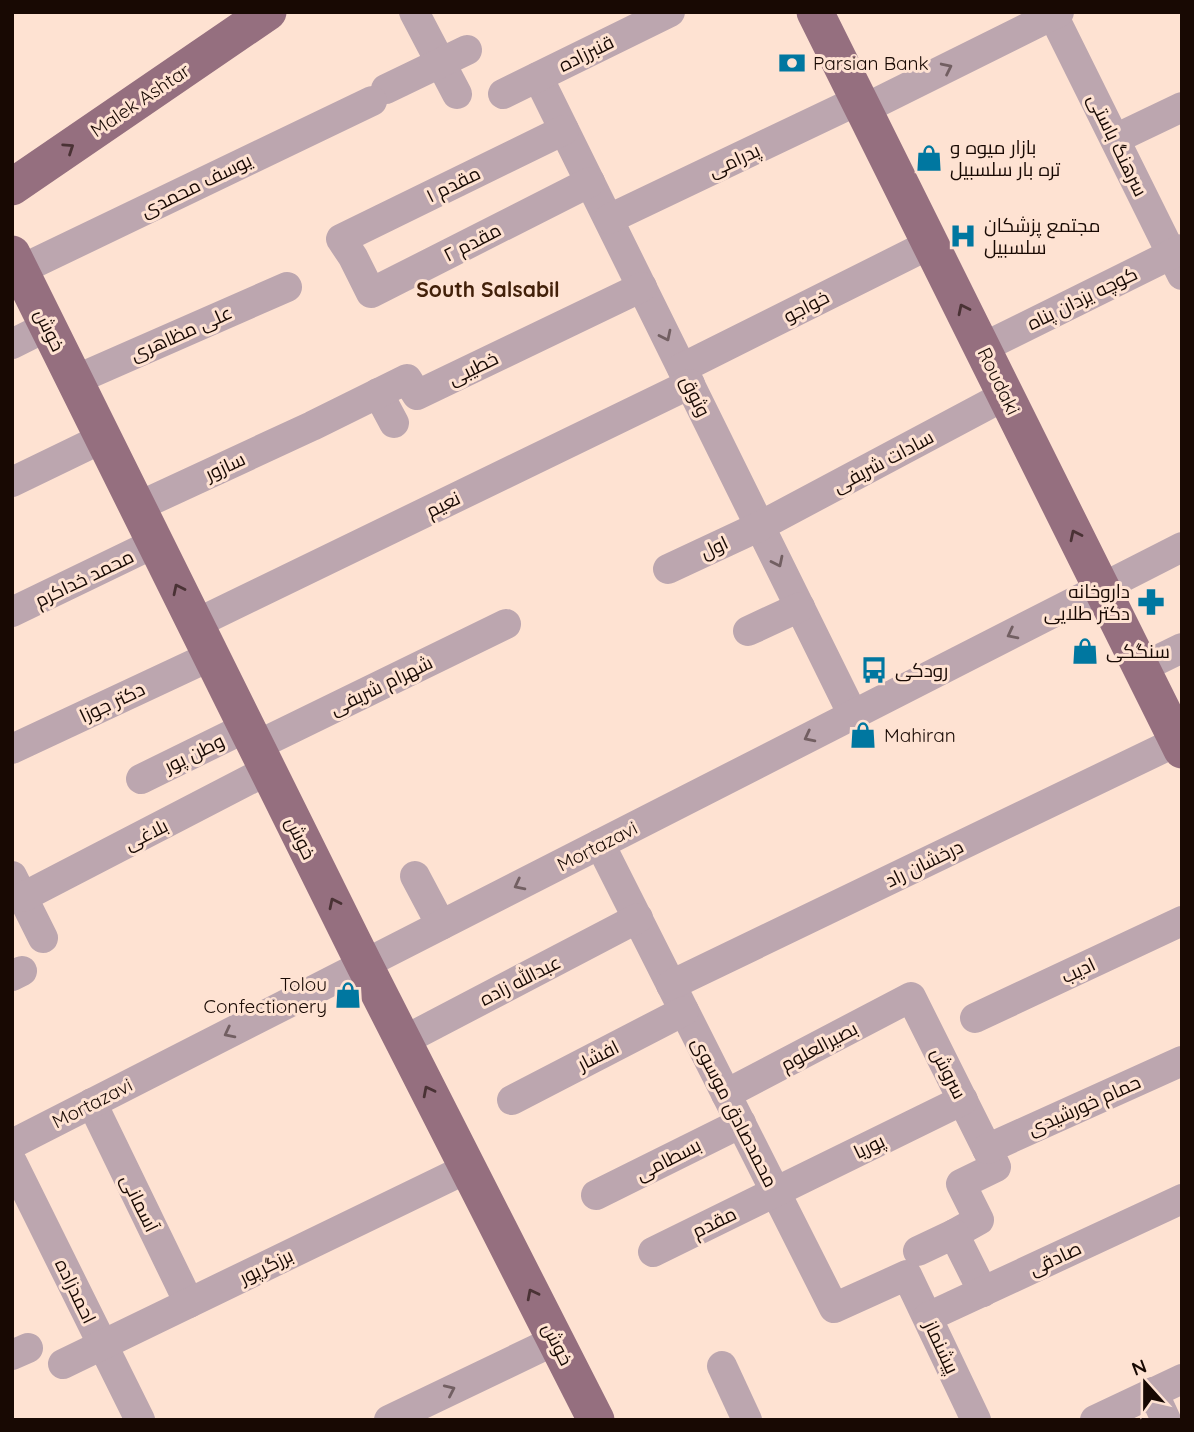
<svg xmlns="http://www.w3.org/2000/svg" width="1194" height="1432" viewBox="0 0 1194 1432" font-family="Quicksand,Cairo,sans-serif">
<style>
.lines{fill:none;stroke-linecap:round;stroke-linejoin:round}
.minor{stroke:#bca6af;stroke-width:30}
.major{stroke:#956f7f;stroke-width:37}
.oneway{stroke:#725f62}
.oneway2{stroke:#4a3235}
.labels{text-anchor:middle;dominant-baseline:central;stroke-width:6;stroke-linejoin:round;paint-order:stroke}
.street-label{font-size:19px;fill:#180903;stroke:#fee2d2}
.poi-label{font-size:19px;fill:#180903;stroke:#fee2d2;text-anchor:start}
.neighbourhood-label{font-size:21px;font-weight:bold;fill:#422009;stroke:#fee2d2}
</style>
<rect width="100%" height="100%" fill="#fee2d2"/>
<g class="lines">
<g class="minor">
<polyline points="414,12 457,94"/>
<polyline points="1053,15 1182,275"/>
<polyline points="538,77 853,715"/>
<polyline points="386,89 467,50"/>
<polyline points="503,94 670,12"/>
<polyline points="864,109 1059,12"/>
<polyline points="564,130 341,239 353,257 371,293 590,182"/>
<polyline points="1115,139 1182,107"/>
<polyline points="609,219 859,100"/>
<polyline points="20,270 372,101"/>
<polyline points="12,344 48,326"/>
<polyline points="982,348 1182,249"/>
<polyline points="682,368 930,244"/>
<polyline points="75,380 287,287"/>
<polyline points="378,393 394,423"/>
<polyline points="12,482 103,438"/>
<polyline points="137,507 312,426 407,379 417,395 642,287"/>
<polyline points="668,569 760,526 1006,395"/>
<polyline points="12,612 155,543"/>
<polyline points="195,624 690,384"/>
<polyline points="748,631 800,607"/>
<polyline points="1141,668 1182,648"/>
<polyline points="256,746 506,624"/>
<polyline points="12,749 211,656"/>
<polyline points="141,779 247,727"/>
<polyline points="600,844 834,1308 907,1275 976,1420"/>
<polyline points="12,876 43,938"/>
<polyline points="415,876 441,925"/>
<polyline points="23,897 268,770"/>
<polyline points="12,976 22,971"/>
<polyline points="671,985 1182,739"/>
<polyline points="975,1018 1182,921"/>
<polyline points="403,1041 638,918"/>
<polyline points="726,1094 911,997 996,1167 961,1184 979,1220 954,1234"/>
<polyline points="512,1100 684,1011"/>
<polyline points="92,1103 189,1303"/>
<polyline points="12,1144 1182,547"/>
<polyline points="987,1149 1182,1061"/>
<polyline points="12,1162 140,1420"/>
<polyline points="596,1195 741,1123"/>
<polyline points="918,1251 954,1234 983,1292"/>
<polyline points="653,1252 963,1100"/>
<polyline points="928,1317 1182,1199"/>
<polyline points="12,1355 28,1348"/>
<polyline points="63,1364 468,1168"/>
<polyline points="722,1366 747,1420"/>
<polyline points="1153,1392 1166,1420"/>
<polyline points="389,1420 556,1340"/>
<polyline points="1095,1420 1182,1379"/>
</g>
<g class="major">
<polyline points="815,12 1182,750"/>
<polyline points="12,187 268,12"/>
<polyline points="12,254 364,964 596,1420"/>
</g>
</g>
<defs><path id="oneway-chevron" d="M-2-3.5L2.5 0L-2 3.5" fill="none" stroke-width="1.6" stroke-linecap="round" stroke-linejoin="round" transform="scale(1.75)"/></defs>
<g class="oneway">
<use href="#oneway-chevron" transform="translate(947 68) rotate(-26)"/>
<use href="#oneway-chevron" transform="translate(666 336) rotate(64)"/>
<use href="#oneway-chevron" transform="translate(778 562) rotate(64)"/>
<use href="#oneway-chevron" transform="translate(1012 634) rotate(153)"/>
<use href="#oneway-chevron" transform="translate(809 737) rotate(153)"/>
<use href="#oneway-chevron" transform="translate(519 885) rotate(153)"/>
<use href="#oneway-chevron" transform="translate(229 1033) rotate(153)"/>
<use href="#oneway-chevron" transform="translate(450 1390) rotate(-25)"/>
</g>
<g class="oneway2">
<use href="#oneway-chevron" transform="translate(69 148) rotate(-34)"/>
<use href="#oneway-chevron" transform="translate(963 309) rotate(-116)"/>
<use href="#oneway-chevron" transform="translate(1075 535) rotate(-116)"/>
<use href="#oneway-chevron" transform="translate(178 589) rotate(-116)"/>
<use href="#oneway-chevron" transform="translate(334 903) rotate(-116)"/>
<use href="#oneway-chevron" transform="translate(428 1091) rotate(-117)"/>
<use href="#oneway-chevron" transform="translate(532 1294) rotate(-117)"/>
</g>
<defs>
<symbol id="bank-bare" viewBox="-9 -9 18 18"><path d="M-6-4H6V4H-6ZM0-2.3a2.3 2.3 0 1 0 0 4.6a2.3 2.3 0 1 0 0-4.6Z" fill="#0077a0" stroke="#fee2d2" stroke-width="2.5" paint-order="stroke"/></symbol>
<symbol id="shop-bare" viewBox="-9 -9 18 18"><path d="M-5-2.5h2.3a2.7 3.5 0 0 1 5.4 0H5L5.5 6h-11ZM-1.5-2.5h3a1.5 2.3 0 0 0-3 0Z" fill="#0077a0" stroke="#fee2d2" stroke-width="2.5" paint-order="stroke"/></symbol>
<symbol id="hospital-bare" viewBox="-9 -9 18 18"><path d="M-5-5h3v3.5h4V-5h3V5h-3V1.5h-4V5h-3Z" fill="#0077a0" stroke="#fee2d2" stroke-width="2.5" paint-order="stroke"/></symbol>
<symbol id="pharmacy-bare" viewBox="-9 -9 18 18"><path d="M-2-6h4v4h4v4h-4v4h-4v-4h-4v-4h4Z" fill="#0077a0" stroke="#fee2d2" stroke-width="2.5" paint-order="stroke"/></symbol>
<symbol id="bus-bare" viewBox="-9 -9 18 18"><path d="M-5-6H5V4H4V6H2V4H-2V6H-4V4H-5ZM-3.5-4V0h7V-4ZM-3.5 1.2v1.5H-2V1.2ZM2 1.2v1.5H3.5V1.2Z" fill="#0077a0" stroke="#fee2d2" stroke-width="2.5" paint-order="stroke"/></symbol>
</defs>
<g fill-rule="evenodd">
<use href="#bank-bare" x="773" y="44" width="38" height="38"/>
<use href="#shop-bare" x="910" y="139" width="38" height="38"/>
<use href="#hospital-bare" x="944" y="217" width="38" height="38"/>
<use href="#pharmacy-bare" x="1132" y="583" width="38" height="38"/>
<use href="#shop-bare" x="1066" y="632" width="38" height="38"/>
<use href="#bus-bare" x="855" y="651" width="38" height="38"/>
<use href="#shop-bare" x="844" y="716" width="38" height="38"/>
<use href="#shop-bare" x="329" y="976" width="38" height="38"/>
</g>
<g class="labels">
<g class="street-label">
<text transform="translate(586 53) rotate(-26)">قنبرزاده</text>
<text transform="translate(140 100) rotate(-34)">Malek Ashtar</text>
<text transform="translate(1118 145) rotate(64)">سرهنگ باستی</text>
<text transform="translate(734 160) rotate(-25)">پدرامی</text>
<text transform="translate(453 184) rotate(-26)">مقدم ۱</text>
<text transform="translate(196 185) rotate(-26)">یوسف محمدی</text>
<text transform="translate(472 242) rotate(-27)">مقدم ۲</text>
<text transform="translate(1082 298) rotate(-26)">کوچه یزدان پناه</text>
<text transform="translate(806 306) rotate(-27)">خواجو</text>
<text transform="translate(50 330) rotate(64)">خوش</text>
<text transform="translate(181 333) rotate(-24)">علی مظاهری</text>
<text transform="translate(473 368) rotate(-26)">خطیبی</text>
<text transform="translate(999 381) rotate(64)">Roudaki</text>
<text transform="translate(696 396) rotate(64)">وثوق</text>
<text transform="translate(883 461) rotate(-28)">سادات شریفی</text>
<text transform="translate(225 466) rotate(-25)">سازور</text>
<text transform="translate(443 504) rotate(-26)">نعیم</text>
<text transform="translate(714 547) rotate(-25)">اول</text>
<text transform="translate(84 578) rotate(-26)">محمد خداکرم</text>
<text transform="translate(381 685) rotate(-26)">شهرام شریفی</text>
<text transform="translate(112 702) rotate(-25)">دکتر جوزا</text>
<text transform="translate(194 753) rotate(-26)">وطن پور</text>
<text transform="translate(146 834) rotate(-27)">بلاغی</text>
<text transform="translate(301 838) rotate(64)">خوش</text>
<text transform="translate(597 846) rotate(-27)">Mortazavi</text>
<text transform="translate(924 863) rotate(-26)">درخشان راد</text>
<text transform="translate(1078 970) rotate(-25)">ادیب</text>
<text transform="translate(520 980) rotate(-27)">عبدالله زاده</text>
<text transform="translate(819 1046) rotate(-28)">بصیرالعلوم</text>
<text transform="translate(598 1055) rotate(-27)">افشار</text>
<text transform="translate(949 1073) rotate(63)">سروش</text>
<text transform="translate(92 1103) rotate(-27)">Mortazavi</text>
<text transform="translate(1084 1105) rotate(-24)">حمام خورشیدی</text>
<text transform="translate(735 1112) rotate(63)">محمدصادق موسوی</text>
<text transform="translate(869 1146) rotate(-26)">پوریا</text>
<text transform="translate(668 1159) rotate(-27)">بسطامی</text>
<text transform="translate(140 1203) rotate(64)">آسمانی</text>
<text transform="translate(714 1222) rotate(-26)">مقدم</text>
<text transform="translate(1055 1258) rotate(-25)">صادقی</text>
<text transform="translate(266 1266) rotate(-26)">برزگرپور</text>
<text transform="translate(76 1291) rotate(64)">احمدزاده</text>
<text transform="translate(558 1344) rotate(63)">خوش</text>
<text transform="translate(942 1347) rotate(65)">پیشنماز</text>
</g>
<g class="poi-label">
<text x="813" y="63">Parsian Bank</text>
<text x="950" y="147">بازار میوه و<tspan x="950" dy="22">تره بار سلسبیل</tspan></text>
<text x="984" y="225">مجتمع پزشکان<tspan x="984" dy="22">سلسبیل</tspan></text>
<text x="1130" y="591" text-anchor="end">داروخانه<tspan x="1130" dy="22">دکتر طلایی</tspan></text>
<text x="1106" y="651">سنگکی</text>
<text x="895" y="670">رودکی</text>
<text x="884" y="735">Mahiran</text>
<text x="327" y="984" text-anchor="end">Tolou<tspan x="327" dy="22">Confectionery</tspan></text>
</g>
<g class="neighbourhood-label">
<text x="488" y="289">South Salsabil</text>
</g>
</g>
<rect width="1194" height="1432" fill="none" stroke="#180903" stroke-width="28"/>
<g transform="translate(1145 1383) rotate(339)" stroke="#fee2d2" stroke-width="5" paint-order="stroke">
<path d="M0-5L12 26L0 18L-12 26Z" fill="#180903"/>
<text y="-10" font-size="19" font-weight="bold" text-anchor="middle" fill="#180903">N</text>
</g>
</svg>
